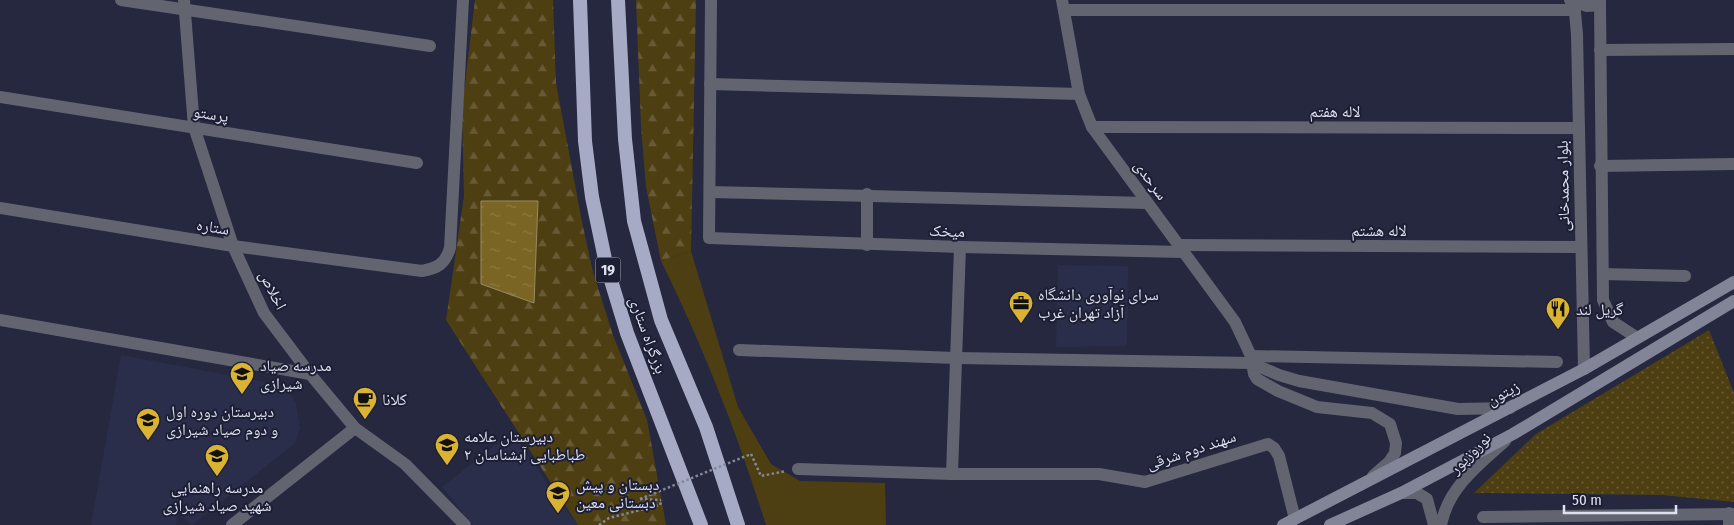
<svg xmlns="http://www.w3.org/2000/svg" width="1734" height="525" viewBox="0 0 1734 525" font-family="'Fira Sans Condensed','Noto Naskh Arabic',sans-serif">
<style>
.built{fill:#2b2e4b}
.grass{fill:#4e3f12}
.forest{fill:url(#forest-firs)}
.garden{fill:url(#garden-dots)}
.water{fill:url(#water-ripples);stroke:#988a62}
.lines{fill:none;stroke-linecap:round;stroke-linejoin:round}
.path{stroke:#85889b;stroke-width:2.5;stroke-dasharray:2.5 2.5;stroke-linecap:butt}
.minor{stroke:#626470;stroke-width:12}
.tertiary{stroke:#626470;stroke-width:12}
.secondary{stroke:#828598;stroke-width:12}
.trunk{stroke:#a6aac4;stroke-width:14}
.path-bridge{stroke:#85889b;stroke-width:2.5;stroke-dasharray:2.5 2.5;stroke-linecap:butt}
.labels{text-anchor:middle;dominant-baseline:central;stroke-width:4;stroke-linejoin:round;paint-order:stroke}
.shield{fill:#1c1e34;stroke:#a4a6b8;stroke-width:1}
.shield-label{font-size:15px;font-weight:bold;fill:#dfe1f1}
.street-label{font-size:16px;fill:#dfe1f1;stroke:#1c1e34}
.poi-label{font-size:16px;fill:#dfe1f1;stroke:#1c1e34;text-anchor:start}
</style>
<defs>
<pattern id="forest-firs" width="22" height="20" patternUnits="userSpaceOnUse" patternTransform="scale(1.25)"><rect width="22" height="20" fill="#4e3f12"/><path d="M5 1l3.5 6h-7zM16 11l3.5 6h-7z" fill="#675a35"/></pattern>
<pattern id="garden-dots" width="8" height="8" patternUnits="userSpaceOnUse" patternTransform="scale(1.25)"><rect width="8" height="8" fill="#4e3f12"/><path d="M2 2h.1M6 6h.1" fill="none" stroke="#675a35" stroke-width="1.8" stroke-linecap="round"/></pattern>
<pattern id="water-ripples" width="26" height="14" patternUnits="userSpaceOnUse" patternTransform="scale(1.25)"><rect width="26" height="14" fill="#7a6524"/><path d="M2 4q2-2 4 0t4 0M15 11q2-2 4 0t4 0" fill="none" stroke="#8c7b44"/></pattern>
</defs>
<rect width="100%" height="100%" fill="#25283e"/>
<g class="built">
<polygon points="1058,265 1128,266 1127,346 1056,347"/>
<polygon points="121,355 286,386 296,404 300,429 295,443 192,525 178,513 176,525 91,525"/>
<polygon points="512,432 561,503 578,525 473,525 442,487"/>
</g>
<path class="grass" d="M 691,251 L 738,407 L 771,464 L 800,481 L 885,483 L 886,525 L 766,525 C 738,435 703,346 661,261 Z"/>
<g class="forest">
<polygon points="475,0 553,0 556,83 582,222 593,272 613,335 647,420 666,525 578,525 446,320 464,196 462,109"/>
<polygon points="636,0 696,0 691,251 661,261 646,187 641,126"/>
</g>
<polygon class="garden" points="1709,330 1734,393 1734,502 1662,495 1474,493 1536,434"/>
<polygon class="water" points="481,201 538,201 534,303 481,284"/>
<g class="lines">
<g class="path">
<polyline points="751,454 761,476 786,471"/>
<polyline points="640,499 661,500"/>
<polyline points="599,525 609,518 660,505 662,500"/>
</g>
<g class="minor">
<polyline points="121,0 430,46"/>
<polyline points="184,0 194,127 233,246 264,313 310,374 355,428 405,464 465,525"/>
<polyline points="711,0 709,238 960,247 1183,252"/>
<polyline points="1064,10 1575,10"/>
<polyline points="1600,50 1734,49"/>
<polyline points="710,84 1079,94"/>
<polyline points="0,97 417,163"/>
<polyline points="1092,127 1579,128"/>
<polyline points="1600,166 1734,164"/>
<polyline points="710,192 1147,203"/>
<path d="M 0,208 L 233,246 L 422,271 C 438,268 445,264 450,248 L 463,0"/>
<polyline points="867,245 867,194"/>
<polyline points="1178,245 1580,247"/>
<polyline points="1603,274 1685,276"/>
<polyline points="0,320 310,374"/>
<polyline points="739,350 956,358 1251,363"/>
<polyline points="1251,356 1557,362"/>
<polyline points="798,469 952,474 1099,474 1145,482 1268,444 1274,448 1279,456 1295,519"/>
<polyline points="952,474 960,247"/>
<polyline points="1483,517 1734,514"/>
<polyline points="232,525 355,428"/>
</g>
<g class="tertiary">
<polyline points="1062,0 1079,94 1092,127 1235,322 1251,356 1254,374 1257,379 1278,391 1317,407 1372,413 1390,424 1396,443 1395,453 1389,462 1373,476"/>
<polyline points="1570,0 1587,6 1600,5 1600,0"/>
<polyline points="1574,2 1577,34 1584,369"/>
<polyline points="1600,5 1603,300 1613,322 1636,337"/>
<polyline points="1251,363 1279,375 1299,381 1458,409 1510,408"/>
<polyline points="1401,493 1417,493 1427,499 1434,525"/>
<polyline points="1729,513 1729,525"/>
<path d="M 1441,525 C 1448,488 1478,465 1505,441"/>
</g>
<g class="secondary">
<polyline points="1283,525 1584,369 1734,282"/>
<polyline points="1330,525 1401,493 1513,434 1734,301"/>
</g>
<g class="trunk">
<polyline points="580,0 585,141 592,197 606,264 627,333 701,525"/>
<polyline points="618,0 625,139 634,221 661,320 706,427 738,525"/>
</g>
<polyline class="path-bridge" points="640,499 751,454"/>
</g>
<defs>
<symbol id="office-pin" viewBox="-11 -11 22 30"><path d="M0 17L-7.5 6A9.5 9.5 0 1 1 7.5 6Z" fill="#dab333" stroke="#1c1e34"/><path d="M-6-3h4V-5.5h4V-3h4V5H-6ZM-1-4.5V-3h2v-1.5ZM-6 0V1H6V0Z" fill="#111"/></symbol>
<symbol id="restaurant-pin" viewBox="-11 -11 22 30"><path d="M0 17L-7.5 6A9.5 9.5 0 1 1 7.5 6Z" fill="#dab333" stroke="#1c1e34"/><path d="M-5-6h1v4h1v-4h1v4h1v-4h1v5L-1.5 .5V6h-2V.5L-5-1ZM5-6V6H3V1.5H1.5Q1.5-4 5-6Z" fill="#111"/></symbol>
<symbol id="school-pin" viewBox="-11 -11 22 30"><path d="M0 17L-7.5 6A9.5 9.5 0 1 1 7.5 6Z" fill="#dab333" stroke="#1c1e34"/><path d="M0-5L7-2L0 1L-7-2ZM-4 1L0 2.5L4 1V4Q0 6-4 4Z" fill="#111"/></symbol>
<symbol id="cafe-pin" viewBox="-11 -11 22 30"><path d="M0 17L-7.5 6A9.5 9.5 0 1 1 7.5 6Z" fill="#dab333" stroke="#1c1e34"/><path d="M-5.5-4.5H6V0H3Q3 3.5 0 3.5H-2.5Q-5.5 3.5-5.5 0ZM3-3.2v2h1.7v-2ZM-6 4.5H4V6H-6Z" fill="#111"/></symbol>
</defs>
<g fill-rule="evenodd">
<use href="#office-pin" x="1007" y="289" width="28" height="38"/>
<use href="#restaurant-pin" x="1544" y="295" width="28" height="38"/>
<use href="#school-pin" x="228" y="360" width="28" height="38"/>
<use href="#cafe-pin" x="351" y="385" width="28" height="38"/>
<use href="#school-pin" x="134" y="406" width="28" height="38"/>
<use href="#school-pin" x="433" y="431" width="28" height="38"/>
<use href="#school-pin" x="203" y="442" width="28" height="38"/>
<use href="#school-pin" x="544" y="479" width="28" height="38"/>
</g>
<g class="labels">
<rect class="shield" x="595.5" y="257.5" width="25" height="25" rx="4"/>
<g class="shield-label">
<text x="608" y="270">19</text>
</g>
<g class="street-label">
<text x="1335" y="111">لاله هفتم</text>
<text transform="translate(211 114) rotate(9)">پرستو</text>
<text transform="translate(1151 180) rotate(54)">سرحدی</text>
<text transform="translate(1563 186) rotate(-91)">بلوار محمدخانی</text>
<text transform="translate(213 227) rotate(9)">ستاره</text>
<text x="1379" y="230">لاله هشتم</text>
<text transform="translate(947 231) rotate(2)">میخک</text>
<text transform="translate(273 290) rotate(63)">اخلاص</text>
<text transform="translate(648 335) rotate(70)">بزرگراه ستاری</text>
<text transform="translate(1503 393) rotate(-28)">زیتون</text>
<text transform="translate(1191 450) rotate(-18)">سهند دوم شرقی</text>
<text transform="translate(1470 453) rotate(-45)">نوروزپور</text>
</g>
<g class="poi-label">
<text x="1038" y="294">سرای نوآوری دانشگاه<tspan x="1038" dy="18">آزاد تهران غرب</tspan></text>
<text x="1576" y="309">گریل لند</text>
<text x="260" y="365">مدرسه صیاد<tspan x="260" dy="18">شیرازی</tspan></text>
<text x="382" y="399">کلانا</text>
<text x="166" y="411">دبیرستان دوره اول‌<tspan x="166" dy="18">و دوم صیاد شیرازی</tspan></text>
<text x="464" y="436">دبیرستان علامه<tspan x="464" dy="18">طباطبایی آبشناسان ۲</tspan></text>
<text x="576" y="484">دبستان و پیش<tspan x="576" dy="18">دبستانی معین</tspan></text>
<text x="217" y="487" text-anchor="middle">مدرسه راهنمايی<tspan x="217" dy="18">شهيد صياد شيرازی</tspan></text>
</g>
</g>
<path d="M1564 505v8h112v-8" fill="none" stroke="#dfe1f1" stroke-width="2.5"/>
<text x="1572" y="505" font-size="15" fill="#dfe1f1" stroke="#1c1e34" stroke-width="4" paint-order="stroke">50 m</text>
</svg>
